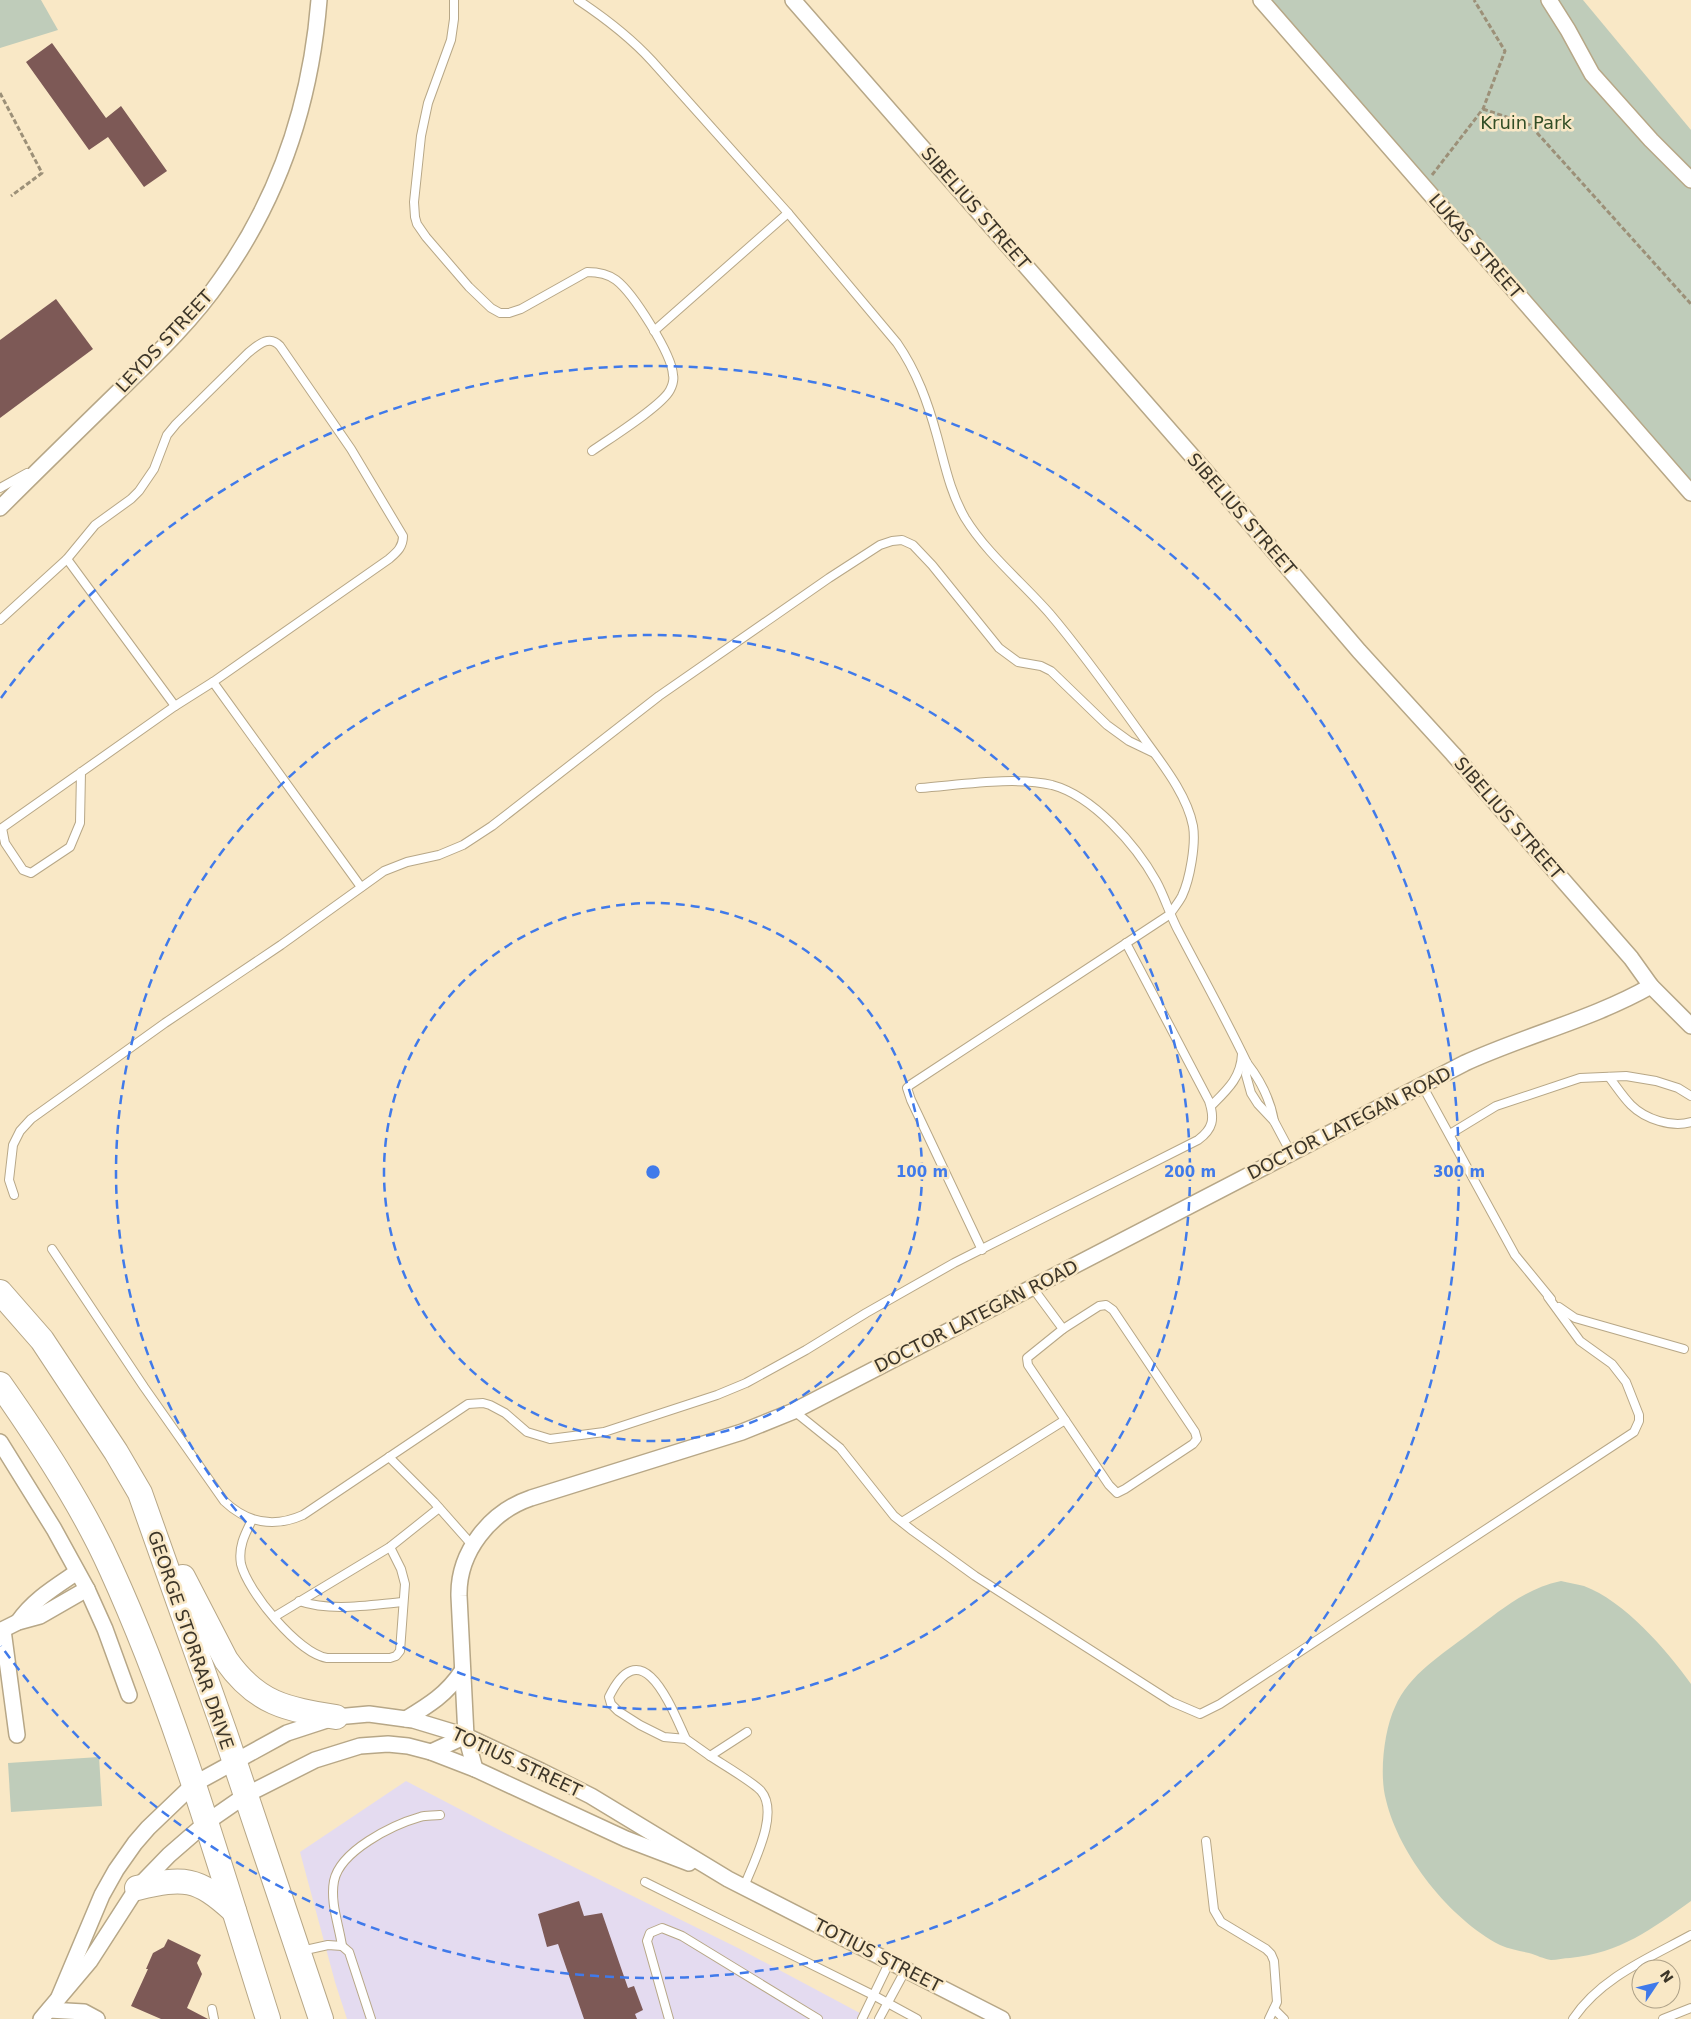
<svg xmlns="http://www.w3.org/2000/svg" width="1691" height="2019" viewBox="0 0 1691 2019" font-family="'DejaVu Sans',sans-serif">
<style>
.medical{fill:#e4dbf0}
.green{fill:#bfccba}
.building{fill:#7d5956}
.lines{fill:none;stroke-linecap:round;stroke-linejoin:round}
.lane-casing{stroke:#b7a787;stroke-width:10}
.street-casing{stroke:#b7a787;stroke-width:18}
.primary-casing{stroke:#b7a787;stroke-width:26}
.path{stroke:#9c9078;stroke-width:3;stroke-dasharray:5 2.5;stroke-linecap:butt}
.lane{stroke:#fff;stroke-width:8}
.street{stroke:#fff;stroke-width:15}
.primary{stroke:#fff;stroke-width:24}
.ring{fill:none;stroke:#407aea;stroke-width:2.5;stroke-dasharray:9 6}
.labels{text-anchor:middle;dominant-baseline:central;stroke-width:5;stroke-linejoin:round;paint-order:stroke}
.park-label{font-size:18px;fill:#324e26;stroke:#f9e8c6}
.street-label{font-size:18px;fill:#3c3528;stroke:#f9e8c6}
.centre{fill:#407aea;stroke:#f9e8c6;stroke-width:2.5}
.ring-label{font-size:15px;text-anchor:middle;font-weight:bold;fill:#407aea;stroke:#f9e8c6;stroke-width:5;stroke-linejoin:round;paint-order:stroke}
</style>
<rect width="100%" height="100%" fill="#f9e8c6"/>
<polygon class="medical" points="406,1781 515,1838 738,1948 871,2019 347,2019 335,1982 300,1852"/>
<g class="green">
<polygon points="0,0 41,0 58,30 0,48"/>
<polygon points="1256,0 1583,0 1691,130 1691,489"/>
<path d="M 1561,1581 C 1568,1583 1577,1584 1584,1586 C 1624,1601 1666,1649 1691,1684 L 1691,1901 C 1652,1929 1620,1953 1570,1958 C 1564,1958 1557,1960 1551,1960 C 1544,1959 1536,1955 1529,1953 C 1520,1951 1509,1949 1500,1945 C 1450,1919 1399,1855 1386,1800 C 1379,1775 1384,1730 1395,1707 C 1409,1674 1443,1654 1470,1633 C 1500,1611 1524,1589 1561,1581 Z"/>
<polygon points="99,1757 102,1806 11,1812 8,1763"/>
</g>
<g class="building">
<polygon points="52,43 106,118 121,106 167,171 144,187 108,137 89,150 26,62"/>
<polygon points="56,299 93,349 0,418 0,340"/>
<polygon points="579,1901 584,1916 602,1913 628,1988 634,1986 643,2010 635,2014 637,2019 584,2019 558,1944 547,1947 538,1914"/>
<polygon points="168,1939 201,1955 197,1963 202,1974 187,2008 208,2019 161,2019 131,2006 148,1969 146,1969 153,1953 164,1947"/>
</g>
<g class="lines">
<defs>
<g id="lane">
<path d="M 454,0 L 454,19 L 451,40 L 428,103 L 421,136 L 414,202 L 415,217 L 417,224 L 426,237 L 469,287 L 491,308 L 500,313 L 509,313 L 521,309 L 587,272 C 598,272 608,274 616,280 C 633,293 672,354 673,375 C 674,379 672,386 670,390 C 662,406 609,439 592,451"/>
<path d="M 578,0 C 605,18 630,37 652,61 L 788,213 L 897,343 C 917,372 928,403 937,436 C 945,465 950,492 965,518 C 987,554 1022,582 1050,614 C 1084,654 1115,698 1145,740 C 1163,765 1187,795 1193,826 C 1196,844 1190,879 1182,896 C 1179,902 1174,908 1169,915 L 910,1085 L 907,1088 L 911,1100 L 982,1250"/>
<polyline points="654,331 788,213"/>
<polyline points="0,488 27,473"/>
<polyline points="67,559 175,706"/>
<path d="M 0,620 L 67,559 L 95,525 L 131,499 L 139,491 L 154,469 L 167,435 L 176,424 L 248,353 C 258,345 269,334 280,346 L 351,449 L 403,536 C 403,547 397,552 389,559 L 213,682"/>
<polyline points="81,772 80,823 70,847 31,873 23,870 5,843 2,828 175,706 213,682 361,887"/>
<path d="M 920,788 C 960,785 1015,776 1052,785 C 1093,796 1136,845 1156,881 C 1165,897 1170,916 1179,932 C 1202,976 1226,1019 1247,1063 C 1261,1081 1270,1098 1274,1121"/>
<polyline points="1247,1063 1246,1075 1251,1093 1258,1104 1274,1121 1291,1153"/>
<path d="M 1609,1077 C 1616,1086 1623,1097 1631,1105 C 1645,1119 1672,1128 1691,1122"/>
<polyline points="1422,1085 1515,1255 1551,1299"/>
<path d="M 1211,1106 C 1227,1090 1241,1078 1242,1054"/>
<polyline points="1450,1134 1496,1106 1580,1078 1626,1076 1656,1081 1678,1088 1691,1096"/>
<polyline points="14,1195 9,1180 13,1145 20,1131 31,1119 165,1023 281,945 384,871 407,862 439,855 463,845 492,826 659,696 829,578 880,545 892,541 902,540 913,545 932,565 999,648 1018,662 1041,666 1051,671 1107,725 1129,741 1154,753"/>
<path d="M 52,1249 L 144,1387 L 224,1501 C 247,1523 274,1528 303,1515 L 468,1404 L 483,1403 L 490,1405 L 505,1413 L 527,1432 L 550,1439 L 604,1432 L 717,1395 L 746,1383 L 806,1350 L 866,1313 L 954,1263 L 1198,1140 C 1213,1129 1215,1119 1209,1101 L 1126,943"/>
<polyline points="1559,1307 1575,1318 1684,1349"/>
<polyline points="1063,1329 1027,1358 1028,1365 1065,1420"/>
<polyline points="794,1411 840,1448 894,1516 913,1531 975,1576 1172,1702 1200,1714 1220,1704 1634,1432 1639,1421 1639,1415 1626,1382 1612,1364 1580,1341 1548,1297"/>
<polyline points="389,1457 434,1502 473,1546"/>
<path d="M 252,1520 C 245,1534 238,1547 241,1564 C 248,1592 298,1653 327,1658 L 390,1658 L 396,1656 L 400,1651 L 405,1584 L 401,1569 L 390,1547"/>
<polyline points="902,1522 1065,1420 1109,1485 1117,1493 1125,1489 1193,1444 1197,1439 1195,1432 1113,1310 1106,1305 1099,1306 1063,1329 1032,1287"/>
<path d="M 299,1601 C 332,1612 369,1605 403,1602"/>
<polyline points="274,1617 390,1547 439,1508"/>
<path d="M 686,1739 C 671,1707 642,1629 609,1697 L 611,1704 L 618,1711 L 640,1725 L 664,1737 L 686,1739 L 710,1756"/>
<polyline points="1206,1841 1214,1910 1221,1922 1266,1949 1271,1954 1274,1961 1277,2002 1269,2019"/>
<polyline points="645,1882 873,1995 917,2019"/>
<path d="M 744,1887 C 753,1863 780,1813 761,1791 C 753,1782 722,1764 710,1756 L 747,1732"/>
<path d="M 342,1946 C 339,1925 330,1903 334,1881 C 340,1851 392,1825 420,1817 C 426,1815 433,1816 440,1815"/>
<polyline points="301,1951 328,1945 342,1946 349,1952 371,2019"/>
<polyline points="212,2009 214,2019"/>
<polyline points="1274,2009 1284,2019"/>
<polyline points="669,2019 647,1941 650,1933 662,1928 682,1936 818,2019"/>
<polyline points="862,2019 890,1961"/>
<polyline points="879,2019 906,1969"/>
<path d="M 1573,2019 C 1600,1978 1649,1958 1691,1935"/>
<polyline points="1663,2019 1691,2008"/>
</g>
<g id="street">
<polyline points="793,0 1206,472 1359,651 1453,754 1568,886 1631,958 1651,986 1691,1026"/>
<polyline points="1261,0 1691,493"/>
<polyline points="1549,0 1568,30 1592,74 1651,140 1691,180"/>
<path d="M 0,508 C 39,469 79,430 119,391 C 155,356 192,321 221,279 C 280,196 311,101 319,0"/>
<polyline points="0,1442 54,1529 87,1589 105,1629 129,1695"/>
<path d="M 18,1622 C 33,1600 55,1587 77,1572"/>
<polyline points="3,1630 17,1735"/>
<polyline points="0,1631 18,1622 40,1616 87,1589"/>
<path d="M 406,1719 C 429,1705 447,1694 462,1671"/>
<polyline points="431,1752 466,1736"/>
<path d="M 475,1769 L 466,1736 L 459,1596 C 458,1552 490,1512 531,1498 L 742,1432 L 794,1411 L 1465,1063 C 1526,1035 1593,1019 1651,986"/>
<polyline points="59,1997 102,1895 116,1870 135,1843 148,1828 194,1784 287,1733 336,1717 369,1714 413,1720 466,1736 541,1771 591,1796 728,1879 1002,2019"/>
<polyline points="49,2010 84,2012 97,2019"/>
<polyline points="41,2019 90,1961 137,1888 169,1855 207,1822 246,1795 315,1760 360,1746 388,1744 408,1746 431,1752 475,1769 626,1839 689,1863"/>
</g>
<g id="primary">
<polyline points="0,1292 42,1340 116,1452 140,1493 225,1733 321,2019"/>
<path d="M 0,1384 C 40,1441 83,1506 111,1569 C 177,1714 220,1868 268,2019"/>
<path d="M 183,1577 L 226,1660 C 257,1704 286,1709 336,1717"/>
<path d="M 137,1888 C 184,1877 197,1877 234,1911"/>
</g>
</defs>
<use href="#lane" class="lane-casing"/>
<use href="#street" class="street-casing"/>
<use href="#primary" class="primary-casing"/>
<g class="path">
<polyline points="0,93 42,173 11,196"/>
<polyline points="1483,109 1530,125 1691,304"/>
<polyline points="1432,175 1483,109 1505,51 1474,0"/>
</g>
<use href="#lane" class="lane"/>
<use href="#street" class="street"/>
<use href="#primary" class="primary"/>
</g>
<g class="ring">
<circle cx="653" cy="1172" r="269"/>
<circle cx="653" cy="1172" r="537"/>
<path d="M1 698A806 806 0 1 1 1 1646"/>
</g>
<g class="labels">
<g class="park-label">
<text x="1526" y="122">Kruin Park</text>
</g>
<g class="street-label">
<text transform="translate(976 208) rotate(49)">SIBELIUS STREET</text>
<text transform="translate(1476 246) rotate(49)">LUKAS STREET</text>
<text transform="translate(164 341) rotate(-47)">LEYDS STREET</text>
<text transform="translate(1242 514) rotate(49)">SIBELIUS STREET</text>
<text transform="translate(1509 818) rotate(49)">SIBELIUS STREET</text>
<text transform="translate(1349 1123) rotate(-27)">DOCTOR LATEGAN ROAD</text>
<text transform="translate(976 1316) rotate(-27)">DOCTOR LATEGAN ROAD</text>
<text transform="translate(191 1640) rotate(71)">GEORGE STORRAR DRIVE</text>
<text transform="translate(517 1762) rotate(25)">TOTIUS STREET</text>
<text transform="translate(878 1955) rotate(27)">TOTIUS STREET</text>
</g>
</g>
<circle cx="653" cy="1172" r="8" class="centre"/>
<g class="ring-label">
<text x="922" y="1177">100 m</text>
<text x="1190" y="1177">200 m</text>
<text x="1459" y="1177">300 m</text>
</g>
<g transform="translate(1656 1984) rotate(55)"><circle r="24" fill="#f9e8c6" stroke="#ada087"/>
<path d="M0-4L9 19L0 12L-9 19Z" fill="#407aea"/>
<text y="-8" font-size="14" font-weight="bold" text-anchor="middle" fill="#3c3528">N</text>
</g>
</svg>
